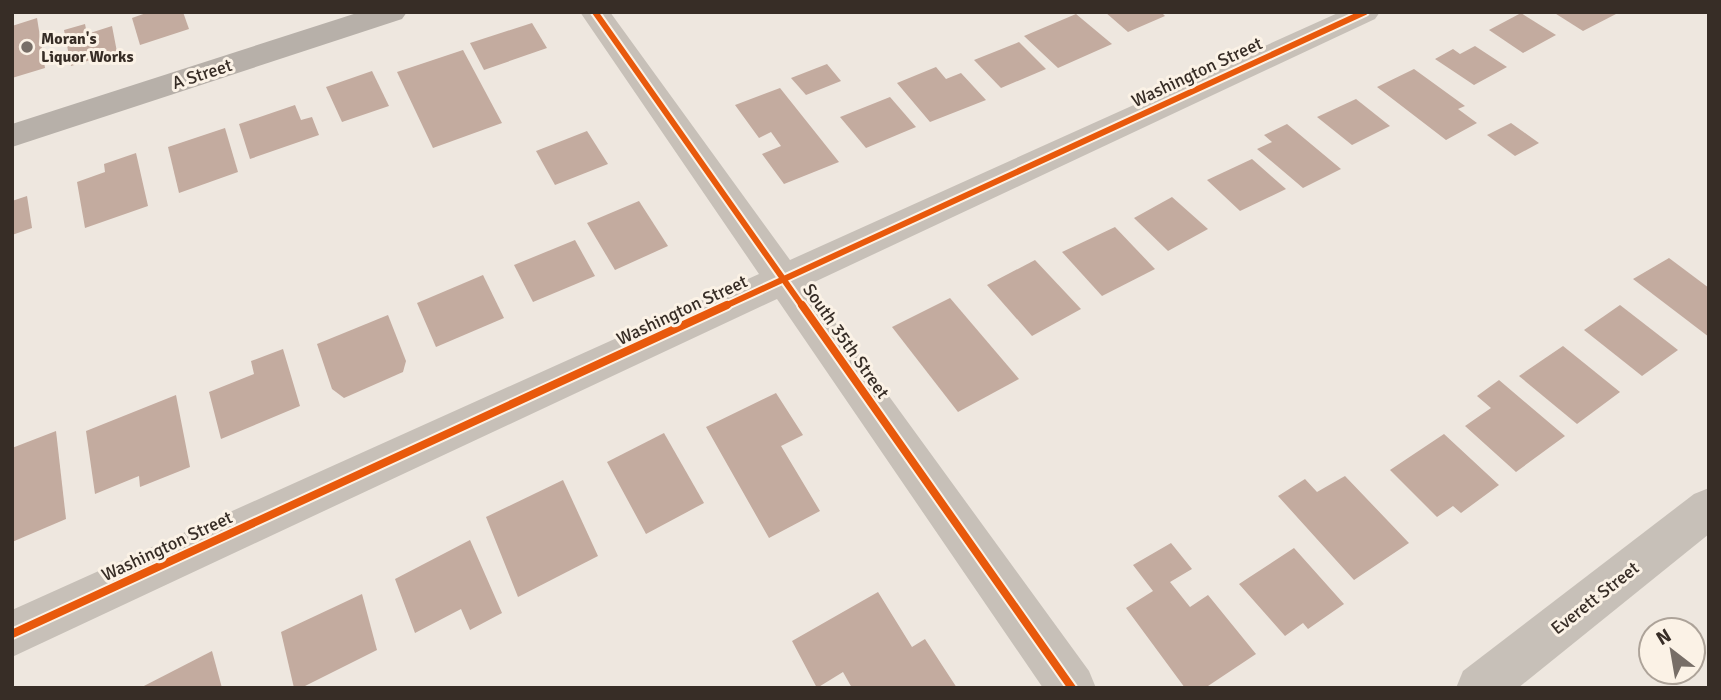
<svg xmlns="http://www.w3.org/2000/svg" width="1721" height="700" font-family="Signika,sans-serif">
	<style>
		.building { fill: #c3ab9f }
		.lines { fill: none; stroke-linecap: round; stroke-linejoin: round }
		.minor { fill: #c7c0b8; fill-rule: evenodd }
		.secondary { fill: #b7b0a9; fill-rule: evenodd }
		.cycleway-far1-casing { stroke: #fbf2e6; stroke-width: 10 }
		.cycleway-casing { stroke: #fbf2e6; stroke-width: 12 }
		.cycleway-far1 { stroke: #e8590c; stroke-width: 6 }
		.cycleway { stroke: #e8590c; stroke-width: 8 }
		.poi-dot { fill: #776e67; stroke: #fbf2e6; stroke-width: 2.5 }
		.labels { text-anchor: middle; stroke-width: 6; stroke-linejoin: round; paint-order: stroke }
		.far-poi-label { font-size: 16px; font-weight: bold; fill: #372d26; stroke: #fbf2e6; text-anchor: start }
		.street-label { font-size: 18px; fill: #372d26; stroke: #fbf2e6 }
	</style>
	<rect width="100%" height="100%" fill="#eee7df"/>
	<g class="building">
		<path d="M 183,12 L 189,29 L 140,45 L 132,18 L 149,12 Z"/>
		<path d="M 1105,12 L 1161,12 L 1165,16 L 1128,32 Z"/>
		<path d="M 1553,12 L 1613,12 L 1616,14 L 1583,31 Z"/>
		<path d="M 1521,13 L 1556,35 L 1523,53 L 1489,30 Z"/>
		<path d="M 1076,14 L 1112,44 L 1058,68 L 1024,36 Z"/>
		<path d="M 37,18 L 45,68 L 12,78 L 12,26 Z"/>
		<path d="M 532,23 L 547,48 L 484,70 L 470,43 Z"/>
		<path d="M 85,24 L 87,34 L 112,26 L 117,52 L 71,66 L 64,30 Z"/>
		<path d="M 1019,42 L 1046,69 L 1001,88 L 974,60 Z"/>
		<path d="M 1475,46 L 1507,67 L 1474,85 L 1435,59 L 1453,49 L 1460,54 Z"/>
		<path d="M 463,50 L 502,123 L 433,148 L 397,72 Z"/>
		<path d="M 827,64 L 841,81 L 806,95 L 791,78 Z"/>
		<path d="M 936,67 L 946,79 L 961,73 L 986,100 L 930,122 L 897,83 Z"/>
		<path d="M 1414,69 L 1465,106 L 1458,109 L 1477,123 L 1446,140 L 1377,87 Z"/>
		<path d="M 372,71 L 389,106 L 342,122 L 326,87 Z"/>
		<path d="M 780,88 L 839,162 L 784,184 L 762,154 L 781,146 L 771,132 L 759,138 L 735,105 Z"/>
		<path d="M 890,97 L 916,127 L 866,148 L 840,117 Z"/>
		<path d="M 1356,99 L 1390,126 L 1352,145 L 1317,117 Z"/>
		<path d="M 295,105 L 301,120 L 312,117 L 319,135 L 250,159 L 239,124 Z"/>
		<path d="M 1511,123 L 1539,143 L 1515,156 L 1487,135 Z"/>
		<path d="M 1287,124 L 1341,169 L 1303,188 L 1257,149 L 1272,142 L 1264,135 Z"/>
		<path d="M 225,128 L 238,172 L 179,193 L 168,147 Z"/>
		<path d="M 587,131 L 608,164 L 555,185 L 536,151 Z"/>
		<path d="M 136,153 L 148,206 L 85,228 L 77,182 L 105,172 L 104,164 Z"/>
		<path d="M 1252,159 L 1286,189 L 1240,211 L 1207,180 Z"/>
		<path d="M 27,196 L 32,228 L 12,235 L 12,201 Z"/>
		<path d="M 1172,197 L 1208,229 L 1168,251 L 1134,218 Z"/>
		<path d="M 639,201 L 668,246 L 615,270 L 587,223 Z"/>
		<path d="M 1115,227 L 1155,269 L 1102,296 L 1062,252 Z"/>
		<path d="M 575,240 L 595,276 L 533,302 L 514,265 Z"/>
		<path d="M 1669,258 L 1709,288 L 1709,337 L 1633,279 Z"/>
		<path d="M 1035,260 L 1081,309 L 1032,336 L 987,285 Z"/>
		<path d="M 483,275 L 504,318 L 436,347 L 417,303 Z"/>
		<path d="M 950,298 L 1019,379 L 958,412 L 892,327 Z"/>
		<path d="M 1620,305 L 1678,350 L 1642,376 L 1584,330 Z"/>
		<path d="M 388,315 L 406,361 L 403,372 L 344,398 L 332,389 L 317,344 Z"/>
		<path d="M 1563,346 L 1620,392 L 1577,424 L 1519,376 Z"/>
		<path d="M 283,349 L 300,406 L 221,439 L 209,392 L 254,374 L 251,361 Z"/>
		<path d="M 1499,380 L 1565,436 L 1516,472 L 1465,426 L 1491,408 L 1477,396 Z"/>
		<path d="M 776,393 L 803,435 L 781,446 L 820,511 L 769,538 L 706,427 Z"/>
		<path d="M 176,395 L 190,467 L 140,487 L 139,476 L 95,494 L 86,431 Z"/>
		<path d="M 56,431 L 66,519 L 12,542 L 12,448 Z"/>
		<path d="M 664,433 L 704,503 L 646,534 L 607,462 Z"/>
		<path d="M 1444,434 L 1499,485 L 1461,513 L 1453,506 L 1437,517 L 1390,470 Z"/>
		<path d="M 1345,476 L 1409,543 L 1354,580 L 1278,496 L 1305,479 L 1317,492 Z"/>
		<path d="M 563,480 L 598,556 L 518,597 L 486,517 Z"/>
		<path d="M 470,540 L 502,613 L 470,630 L 461,609 L 415,633 L 395,579 Z"/>
		<path d="M 1171,543 L 1192,569 L 1170,582 L 1190,607 L 1208,595 L 1256,654 L 1205,688 L 1185,688 L 1126,608 L 1153,591 L 1133,565 Z"/>
		<path d="M 1294,548 L 1344,604 L 1308,629 L 1303,623 L 1285,636 L 1239,584 Z"/>
		<path d="M 878,592 L 912,647 L 925,639 L 957,688 L 852,688 L 843,672 L 817,688 L 792,641 Z"/>
		<path d="M 362,594 L 377,650 L 301,688 L 294,688 L 281,632 Z"/>
		<path d="M 212,651 L 222,688 L 140,688 Z"/>
	</g>
	<g class="lines">
		<g class="minor">
			<path d="M 580,12 L 610,12 L 790,260 L 1340,12 L 1380,12 L 1375,19 L 808,285 L 1089,671 L 1096,688 L 1043,688 L 777,299 L 12,657 L 12,610 L 759,274 Z"/>
			<path d="M 1709,488 L 1709,534 L 1518,688 L 1456,688 L 1463,671 L 1694,494 Z"/>
		</g>
		<path class="secondary" d="M 360,12 L 407,12 L 402,19 L 12,147 L 12,124 Z"/>
		<g class="cycleway-far1-casing">
			<g id="cycleway-far1">
				<path d="M 595,12 L 803,307"/>
				<path d="M 723,307 L 1365,12"/>
			</g>
		</g>
		<g class="cycleway-casing">
			<g id="cycleway">
				<path d="M 802,305 L 1072,688"/>
				<path d="M 12,634 L 727,305"/>
			</g>
		</g>
		<use href="#cycleway-far1" class="cycleway-far1"/>
		<use href="#cycleway" class="cycleway"/>
	</g>
	<circle class="poi-dot" cx="27" cy="47" r="7"/>
	<g class="labels">
		<g class="far-poi-label">
			<text x="41" y="44">Moran's<tspan x="41" dy="18">Liquor Works</tspan></text>
		</g>
		<g class="street-label">
			<text transform="translate(1197 72) rotate(-25)" y="6">Washington Street</text>
			<text transform="translate(202 74) rotate(-18)" y="6">A Street</text>
			<text transform="translate(682 310) rotate(-25)" y="6">Washington Street</text>
			<text transform="translate(846 341) rotate(55)" y="6">South 35th Street</text>
			<text transform="translate(167 546) rotate(-25)" y="6">Washington Street</text>
			<text transform="translate(1595 598) rotate(-38)" y="6">Everett Street</text>
		</g>
	</g>
	<rect width="1721" height="700" fill="none" stroke="#372d26" stroke-width="28"/>
	<g transform="translate(1672 651) rotate(329)"><circle r="33" fill="#fbf2e6" stroke="#ada399" stroke-width="2"/>
	<path d="M0-5L12 26L0 18L-12 26Z" fill="#776e67"/>
	<text y="-10" font-size="19" font-weight="bold" text-anchor="middle" fill="#372d26">N</text>
	</g>
</svg>
